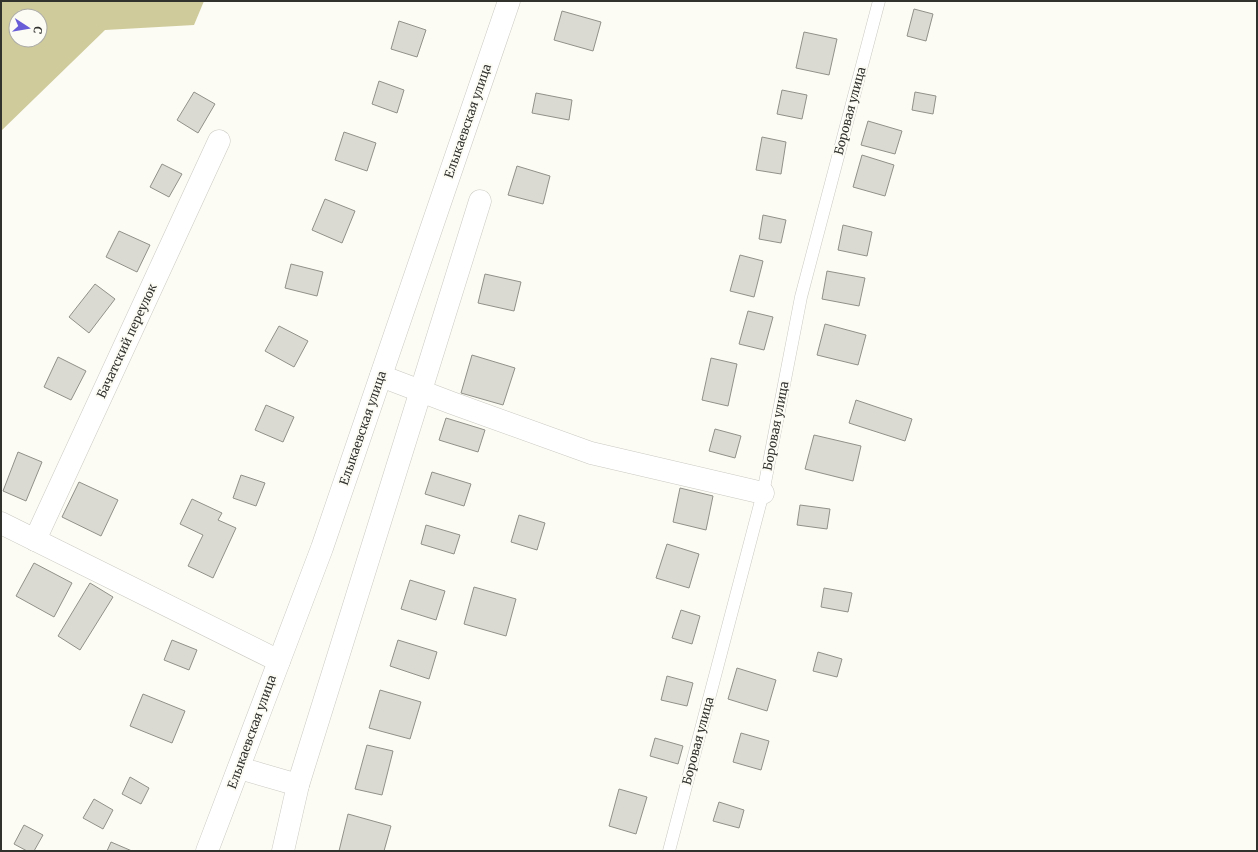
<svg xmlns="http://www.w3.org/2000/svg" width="1258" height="852" font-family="Merriweather,serif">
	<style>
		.forest { fill: #cfcb9a; fill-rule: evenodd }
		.building { fill: #dadad2; stroke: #919089 }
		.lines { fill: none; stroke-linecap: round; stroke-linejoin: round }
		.lane-casing { stroke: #cac9c2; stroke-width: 13 }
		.street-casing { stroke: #cac9c2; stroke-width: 23 }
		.secondary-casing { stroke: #cac9c2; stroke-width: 23 }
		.lane { stroke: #fff; stroke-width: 12 }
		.street { stroke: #fff; stroke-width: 22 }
		.secondary { stroke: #fff; stroke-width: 22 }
		.labels { text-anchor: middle; stroke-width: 4; stroke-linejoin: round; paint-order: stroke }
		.street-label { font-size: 12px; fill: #31312e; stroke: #fcfbf4 }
	</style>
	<rect width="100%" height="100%" fill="#fcfbf4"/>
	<path class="forest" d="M 1,1 L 204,1 L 194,25 L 105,30 L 1,131 ZM 16,16 L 40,16 L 40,40 L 16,40 Z"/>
	<g class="building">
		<path d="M 914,9 L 933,14 L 926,41 L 907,36 Z"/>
		<path d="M 562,11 L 601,22 L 593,51 L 554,40 Z"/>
		<path d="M 399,21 L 426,30 L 417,57 L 391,49 Z"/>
		<path d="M 804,32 L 837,39 L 829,75 L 796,68 Z"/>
		<path d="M 379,81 L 404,90 L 397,113 L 372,104 Z"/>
		<path d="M 782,90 L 807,95 L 802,119 L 777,114 Z"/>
		<path d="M 194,92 L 215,104 L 198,133 L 177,120 Z"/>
		<path d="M 915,92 L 936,96 L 933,114 L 912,110 Z"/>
		<path d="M 536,93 L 572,100 L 569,120 L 532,113 Z"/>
		<path d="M 868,121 L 902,131 L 895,154 L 861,145 Z"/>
		<path d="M 344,132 L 376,143 L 367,171 L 335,160 Z"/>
		<path d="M 762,137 L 786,142 L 781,174 L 756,170 Z"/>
		<path d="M 862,155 L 894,165 L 885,196 L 853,187 Z"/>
		<path d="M 162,164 L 182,174 L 169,197 L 150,187 Z"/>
		<path d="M 517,166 L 550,176 L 543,204 L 508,195 Z"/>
		<path d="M 325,199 L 355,211 L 342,243 L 312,230 Z"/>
		<path d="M 763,215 L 786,220 L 781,243 L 759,239 Z"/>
		<path d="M 843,225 L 872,232 L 867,256 L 838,250 Z"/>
		<path d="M 119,231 L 150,245 L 137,272 L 106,257 Z"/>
		<path d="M 740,255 L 763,261 L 754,297 L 730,291 Z"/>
		<path d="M 291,264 L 323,272 L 317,296 L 285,288 Z"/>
		<path d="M 827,271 L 865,278 L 859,306 L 822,299 Z"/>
		<path d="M 485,274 L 521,282 L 514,311 L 478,303 Z"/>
		<path d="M 95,284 L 115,299 L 89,333 L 69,317 Z"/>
		<path d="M 748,311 L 773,317 L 764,350 L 739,344 Z"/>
		<path d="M 825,324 L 866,335 L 858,365 L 817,355 Z"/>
		<path d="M 279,326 L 308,341 L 294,367 L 265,351 Z"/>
		<path d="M 472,355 L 515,368 L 503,405 L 461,393 Z"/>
		<path d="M 58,357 L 86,371 L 71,400 L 44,387 Z"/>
		<path d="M 711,358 L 737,364 L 728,406 L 702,400 Z"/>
		<path d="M 856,400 L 912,419 L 905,441 L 849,423 Z"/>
		<path d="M 266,405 L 294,417 L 283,442 L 255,430 Z"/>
		<path d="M 446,418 L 485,430 L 478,452 L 439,440 Z"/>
		<path d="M 715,429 L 741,436 L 735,458 L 709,451 Z"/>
		<path d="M 814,435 L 861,446 L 853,481 L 805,469 Z"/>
		<path d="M 18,452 L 42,462 L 26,501 L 3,491 Z"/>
		<path d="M 432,472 L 471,484 L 464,506 L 425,494 Z"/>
		<path d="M 241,475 L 265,483 L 256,506 L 233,498 Z"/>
		<path d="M 79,482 L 118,500 L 101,536 L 62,517 Z"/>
		<path d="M 680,488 L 713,496 L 706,530 L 673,522 Z"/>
		<path d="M 192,499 L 222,513 L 218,520 L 236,528 L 213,578 L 188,566 L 203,535 L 180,524 Z"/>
		<path d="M 800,505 L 830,509 L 827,529 L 797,525 Z"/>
		<path d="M 519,515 L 545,523 L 537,550 L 511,542 Z"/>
		<path d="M 426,525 L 460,535 L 454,554 L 421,544 Z"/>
		<path d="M 667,544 L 699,554 L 689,588 L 656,578 Z"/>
		<path d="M 34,563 L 72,583 L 54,617 L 16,596 Z"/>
		<path d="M 410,580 L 445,591 L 436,620 L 401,609 Z"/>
		<path d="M 90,583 L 113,597 L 80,650 L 58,636 Z"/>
		<path d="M 474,587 L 516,599 L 506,636 L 464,624 Z"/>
		<path d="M 824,588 L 852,593 L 848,612 L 821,607 Z"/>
		<path d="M 681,610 L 700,616 L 692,644 L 672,638 Z"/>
		<path d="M 172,640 L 197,650 L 189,670 L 164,660 Z"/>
		<path d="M 398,640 L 437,652 L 429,679 L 390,666 Z"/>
		<path d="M 818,652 L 842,659 L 837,677 L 813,671 Z"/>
		<path d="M 737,668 L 776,680 L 767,711 L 728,699 Z"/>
		<path d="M 667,676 L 693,683 L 687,706 L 661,700 Z"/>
		<path d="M 380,690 L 421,702 L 410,739 L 369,728 Z"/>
		<path d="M 143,694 L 185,711 L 172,743 L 130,726 Z"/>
		<path d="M 741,733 L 769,741 L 761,770 L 733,762 Z"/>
		<path d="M 655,738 L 683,746 L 678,764 L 650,756 Z"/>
		<path d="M 367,745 L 393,751 L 382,795 L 355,789 Z"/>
		<path d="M 130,777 L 149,788 L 141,804 L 122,794 Z"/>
		<path d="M 619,789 L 647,797 L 636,834 L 609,826 Z"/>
		<path d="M 94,799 L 113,810 L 103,829 L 83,818 Z"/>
		<path d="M 719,802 L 744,810 L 739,828 L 713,821 Z"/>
		<path d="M 348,814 L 391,826 L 384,851 L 339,851 Z"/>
		<path d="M 24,825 L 43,835 L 34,851 L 27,851 L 14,844 Z"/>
		<path d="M 111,842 L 132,851 L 107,851 Z"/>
	</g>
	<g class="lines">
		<g class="lane-casing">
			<path id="lane" d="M 669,851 L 763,493 L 801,297 L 879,1"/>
		</g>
		<g class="street-casing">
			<g id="street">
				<path d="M 381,376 L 452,403 L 591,453 L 763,493"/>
				<path d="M 1,523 L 279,661"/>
				<path d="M 35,540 L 219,141"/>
				<path d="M 239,768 L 298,785"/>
				<path d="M 283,851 L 298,785 L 480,201"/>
			</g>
		</g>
		<g class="secondary-casing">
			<path id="secondary" d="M 207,851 L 322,548 L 509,1"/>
		</g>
		<use href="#lane" class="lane"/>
		<use href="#street" class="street"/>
		<use href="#secondary" class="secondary"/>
	</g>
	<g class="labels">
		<g class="street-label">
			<text transform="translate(850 111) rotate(-75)" y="4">Боровая улица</text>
			<text transform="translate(468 121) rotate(-71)" y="4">Елыкаевская улица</text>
			<text transform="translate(127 341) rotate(-65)" y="4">Бачатский переулок</text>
			<text transform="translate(776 426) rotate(-79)" y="4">Боровая улица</text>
			<text transform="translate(363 428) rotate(-71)" y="4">Елыкаевская улица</text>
			<text transform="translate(252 732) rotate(-70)" y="4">Елыкаевская улица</text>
			<text transform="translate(698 741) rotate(-75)" y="4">Боровая улица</text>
		</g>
	</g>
	<rect width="1258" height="852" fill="none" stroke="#31312e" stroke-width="4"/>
	<g transform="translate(28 28) rotate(102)"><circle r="19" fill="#fcfbf4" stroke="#abaaa5"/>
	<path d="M0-3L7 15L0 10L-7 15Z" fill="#695dd7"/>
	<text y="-6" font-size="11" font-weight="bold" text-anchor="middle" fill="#31312e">С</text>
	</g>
</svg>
